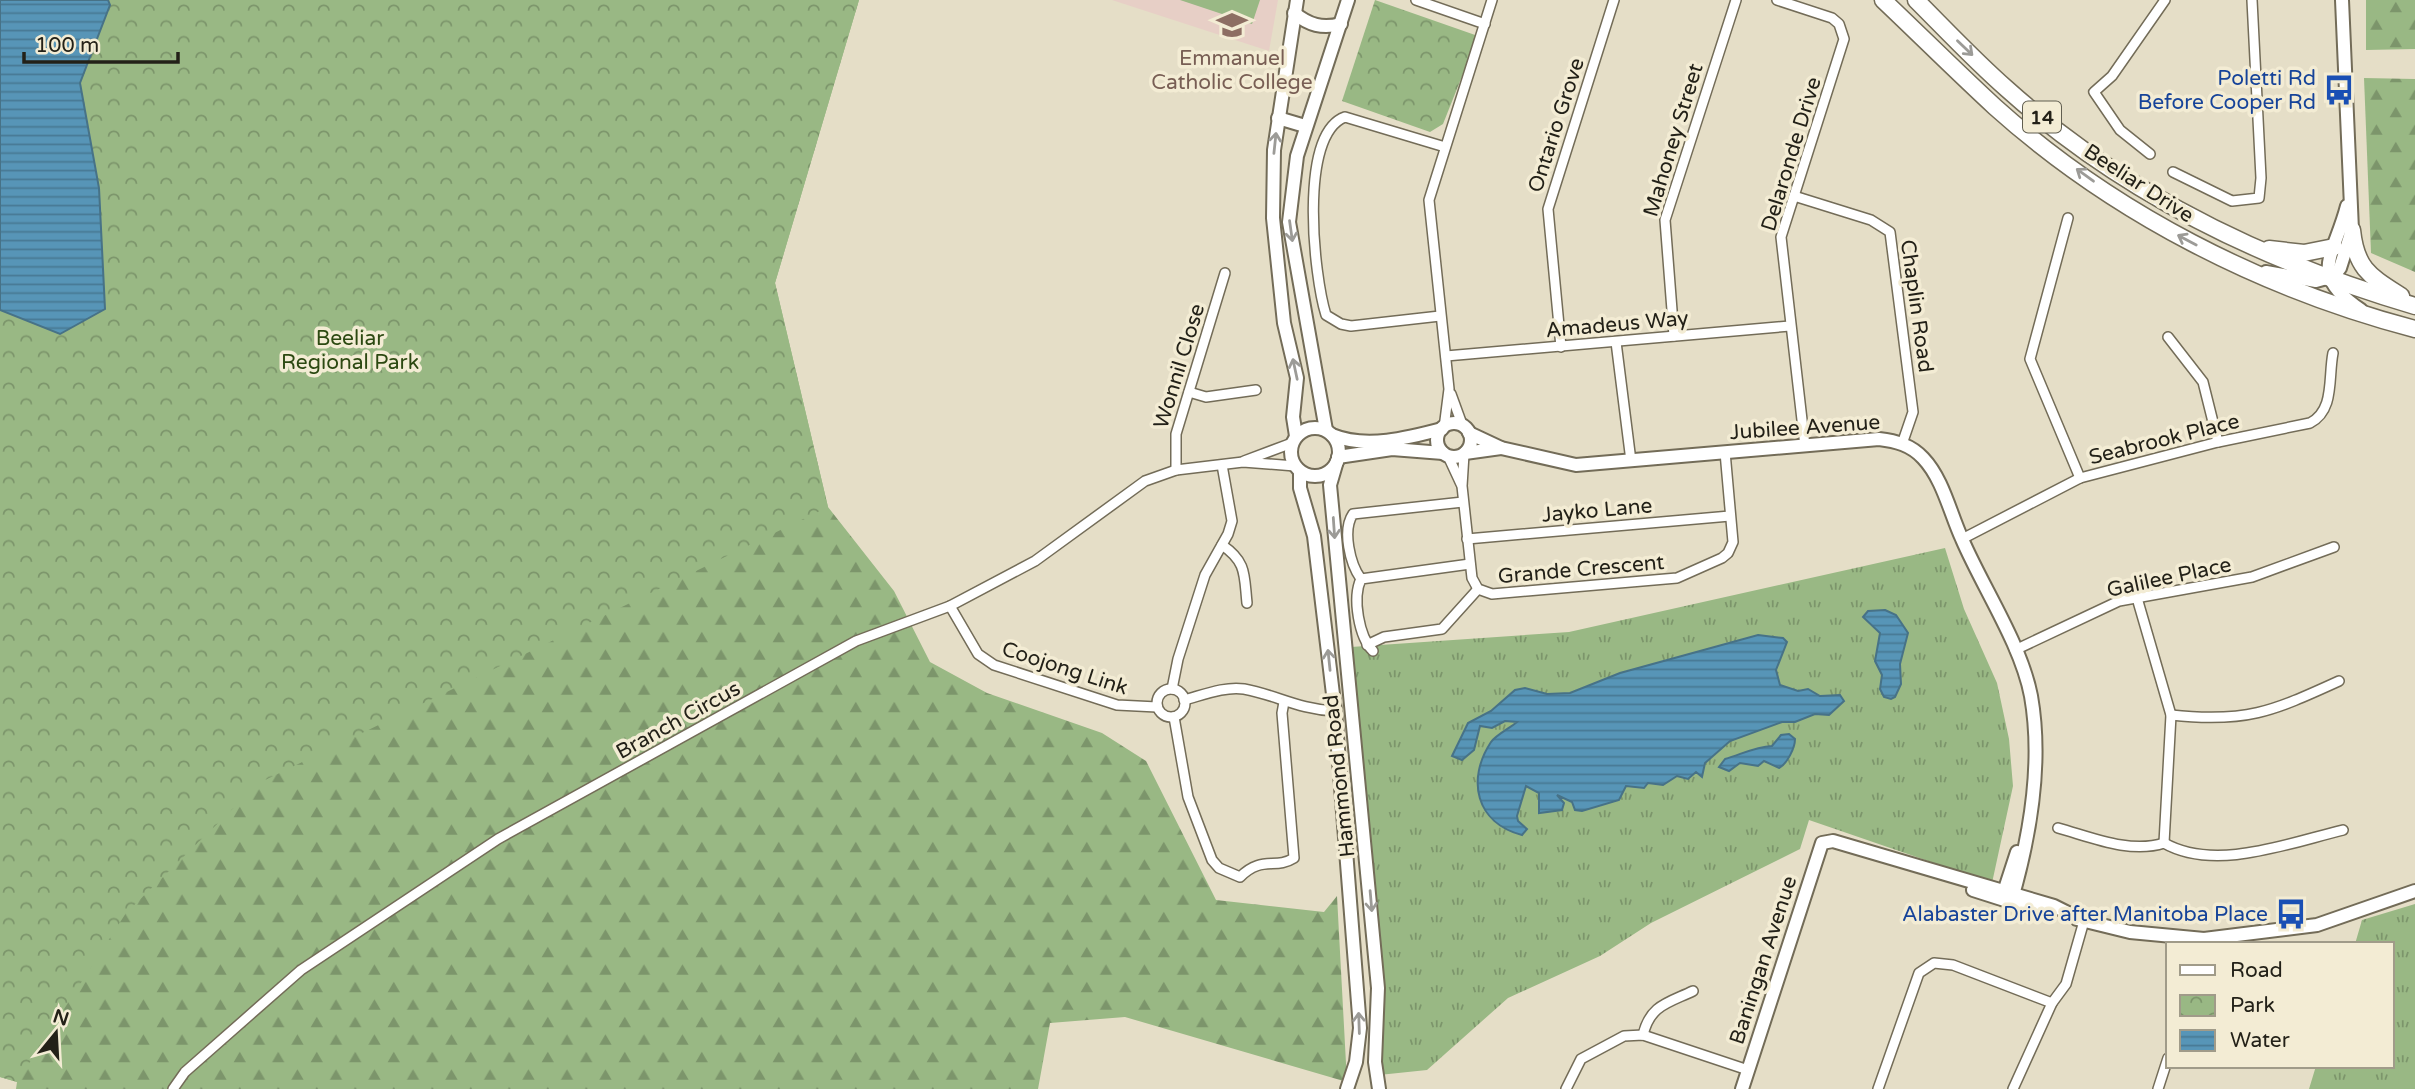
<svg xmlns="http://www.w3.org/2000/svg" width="2415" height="1089" font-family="'Varela Round',sans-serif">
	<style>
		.education { fill: #e7cfc6 }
		.grass { fill: url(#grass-tufts) }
		.forest { fill: url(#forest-firs) }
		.park { fill: url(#park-crowns) }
		.garden { fill: #99b884 }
		.water { fill: url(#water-rules); stroke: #477287; stroke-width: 2 }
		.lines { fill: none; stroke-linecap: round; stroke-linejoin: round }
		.street-casing { stroke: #736c58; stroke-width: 12 }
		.secondary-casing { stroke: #736c58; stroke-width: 16 }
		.highway-casing { stroke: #736c58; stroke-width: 19 }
		.street { stroke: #fff; stroke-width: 9 }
		.secondary { stroke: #fff; stroke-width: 12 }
		.highway { stroke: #fff; stroke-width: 16 }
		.oneway { stroke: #9c9b97 }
		.labels { text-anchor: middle; stroke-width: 7; stroke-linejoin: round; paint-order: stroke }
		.shield { fill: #f3ecd4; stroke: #615e50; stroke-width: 2 }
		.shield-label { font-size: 19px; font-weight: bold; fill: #232118 }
		.education-label { font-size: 21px; fill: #785e54; stroke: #f3ecd4 }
		.transit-label { font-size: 21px; fill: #164399; stroke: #f3ecd4; text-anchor: end }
		.street-label { font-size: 21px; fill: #232118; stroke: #f3ecd4 }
		.park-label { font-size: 21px; fill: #2c4911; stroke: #f3ecd4 }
	</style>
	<defs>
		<pattern id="grass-tufts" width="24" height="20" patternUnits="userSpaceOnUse" patternTransform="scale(1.75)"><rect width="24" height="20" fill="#99b884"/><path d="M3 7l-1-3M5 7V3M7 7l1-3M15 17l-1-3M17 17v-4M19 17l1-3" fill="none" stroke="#7c956b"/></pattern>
		<pattern id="forest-firs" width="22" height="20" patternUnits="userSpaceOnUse" patternTransform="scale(1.75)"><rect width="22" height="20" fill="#99b884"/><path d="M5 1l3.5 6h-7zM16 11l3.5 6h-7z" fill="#7c956b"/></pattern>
		<pattern id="park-crowns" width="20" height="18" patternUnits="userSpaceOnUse" patternTransform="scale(1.75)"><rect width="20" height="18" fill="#99b884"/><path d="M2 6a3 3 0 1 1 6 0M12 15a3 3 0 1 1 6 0" fill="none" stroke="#7c956b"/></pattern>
		<pattern id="water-rules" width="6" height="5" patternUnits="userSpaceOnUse" patternTransform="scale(1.75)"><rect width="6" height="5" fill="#5795b7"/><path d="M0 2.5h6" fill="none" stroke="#487994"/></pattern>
	</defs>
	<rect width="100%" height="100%" fill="#e5dec7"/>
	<path class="education" d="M 1112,0 L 1278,0 L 1269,51 Z"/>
	<g class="grass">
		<path d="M 1945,548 L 1964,609 L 1997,683 L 2009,739 L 2013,786 L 1992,883 L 1809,820 L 1800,849 L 1651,923 L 1600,956 L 1508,998 L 1427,1070 L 1379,1075 L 1351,647 L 1569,632 Z"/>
		<path d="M 2415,904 L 2415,1089 L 2309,1089 L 2316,1066 L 2392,1066 L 2392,944 L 2355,944 L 2362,920 Z"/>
	</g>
	<g class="forest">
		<path d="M 108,0 L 859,0 L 775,283 L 828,507 L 894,591 L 930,662 L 987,693 L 1102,733 L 1146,761 L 1216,900 L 1324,912 L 1337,896 L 1347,1082 L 1125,1017 L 1050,1023 L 1038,1089 L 16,1089 L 17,1082 L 0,1077 L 0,310 Z"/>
		<path d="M 2366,0 L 2415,0 L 2415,49 L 2366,50 Z"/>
		<path d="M 2364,78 L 2415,79 L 2415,272 L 2371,253 Z"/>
	</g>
	<g class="park">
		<path d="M 0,0 L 859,0 L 775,283 L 828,507 L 259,783 L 126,913 L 17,1082 L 0,1077 Z"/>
		<path d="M 1375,0 L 1478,36 L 1443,124 L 1430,132 L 1342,101 Z"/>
	</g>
	<path class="garden" d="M 1180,0 L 1260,0 L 1252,24 Z"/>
	<g class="water">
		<path d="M 0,0 L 108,0 L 110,5 L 80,83 L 99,188 L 105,309 L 60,334 L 0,310 Z"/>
		<path d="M 1885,610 L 1896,615 L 1908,633 L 1900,664 L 1901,684 L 1895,697 L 1891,699 L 1884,697 L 1880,689 L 1882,675 L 1875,661 L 1880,633 L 1863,617 L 1868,611 Z"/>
		<path d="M 1758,635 L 1783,638 L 1787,642 L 1776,670 L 1780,685 L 1798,691 L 1808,689 L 1820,696 L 1840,695 L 1844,701 L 1829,715 L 1815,714 L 1795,722 L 1782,722 L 1730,741 L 1705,763 L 1702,777 L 1696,772 L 1688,779 L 1677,776 L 1663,785 L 1648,783 L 1644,788 L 1626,786 L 1619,800 L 1582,811 L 1575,810 L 1572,802 L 1557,795 L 1564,803 L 1562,810 L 1539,813 L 1539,793 L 1526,786 L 1517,816 L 1518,821 L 1527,829 L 1522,835 C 1476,823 1466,780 1491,742 C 1496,735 1510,728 1517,722 L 1505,721 L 1492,728 L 1480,726 L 1474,750 L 1462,760 L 1452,756 L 1468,723 L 1491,711 L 1515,690 L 1525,688 L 1547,694 L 1570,693 L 1620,673 Z"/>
		<path d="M 1789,734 L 1795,739 C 1795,748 1787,764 1779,768 L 1764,761 L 1758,766 L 1740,763 L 1729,771 L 1719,767 L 1725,759 C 1742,754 1755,747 1772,746 L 1781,735 Z"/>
	</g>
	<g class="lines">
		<g class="street-casing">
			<g id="street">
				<path d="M 1416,0 L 1485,24"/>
				<path d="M 1777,0 L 1832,18 L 1839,24 L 1844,39 L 1781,237 L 1805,446"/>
				<path d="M 2150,154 L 2120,130 L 2094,92 L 2112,76 L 2165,0"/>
				<path d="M 2173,172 L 2232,201 L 2259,198 L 2261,178 L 2252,0"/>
				<path d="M 1794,196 L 1871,220 L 1890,232 L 1913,412 L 1902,444"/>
				<path d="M 2068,218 L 2030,359 L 2080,478"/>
				<path d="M 1440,316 L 1351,326 L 1341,324 L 1326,315 C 1314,277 1298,134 1345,117 L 1445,147"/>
				<path d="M 1674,336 L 1665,220 L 1736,0"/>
				<path d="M 2168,337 L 2203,382 L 2218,442"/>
				<path d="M 1616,342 L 1631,461"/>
				<path d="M 1561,347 L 1548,209 L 1614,0"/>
				<path d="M 1446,356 L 1790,326"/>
				<path d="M 1189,392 L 1206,397 L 1256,390"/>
				<path d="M 1451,394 L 1463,427"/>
				<path d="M 1444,428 L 1449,389 L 1429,200 L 1492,0"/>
				<path d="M 1464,454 L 1462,486 L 1472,578 L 1478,589 L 1492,594 L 1677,578 L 1722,558 L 1728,553 L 1733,542 L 1725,452"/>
				<path d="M 1448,456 L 1461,484"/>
				<path d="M 1244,461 L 1292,443"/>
				<path d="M 1176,470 L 1176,434 L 1225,273"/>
				<path d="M 1467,539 L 1730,516"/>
				<path d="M 1962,539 L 2080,478 L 2218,442 L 2310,423 C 2335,410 2328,378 2333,353"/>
				<path d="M 1222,545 C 1247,562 1244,575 1247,603"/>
				<path d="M 1361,579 C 1350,564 1342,530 1353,514 L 1463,502"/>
				<path d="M 2137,598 L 2171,715 L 2164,843"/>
				<path d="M 950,606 L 978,654 L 994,665 L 1117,705 L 1157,707"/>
				<path d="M 1367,645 L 1384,637 L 1442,629 L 1478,589"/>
				<path d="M 2015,650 L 2119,601 L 2252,577 L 2334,547"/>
				<path d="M 1373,651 C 1359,637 1352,598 1361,579 L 1470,564"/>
				<circle cx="1171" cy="703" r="14"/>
				<path d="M 1172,689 L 1178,659 L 1205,575 L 1228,534 L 1232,521 L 1222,465"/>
				<path d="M 1184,700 C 1203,695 1225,686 1244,689 C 1277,695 1297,709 1335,711"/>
				<path d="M 2171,715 C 2246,723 2271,712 2339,681"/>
				<path d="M 1174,717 L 1188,797 L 1212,860 L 1219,868 L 1240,877 C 1262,855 1275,870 1294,858 L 1282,713 L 1284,702"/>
				<path d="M 2058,828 C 2091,837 2130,854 2164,843 C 2215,872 2289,843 2343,830"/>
				<path d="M 1643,1035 C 1650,1005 1668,1003 1693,991"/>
				<path d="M 173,1089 L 185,1072 L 301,970 L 498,839 L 856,641 L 950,606 L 1035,561 L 1145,481 L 1176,470 L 1243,462 L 1295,466"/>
				<path d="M 1566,1089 L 1581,1059 L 1624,1036 L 1643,1035 L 1748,1070"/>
				<path d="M 1878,1089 L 1919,973 L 1934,963 L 1953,965 L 2052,1003"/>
				<path d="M 2013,1089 L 2052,1003 L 2066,984 L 2084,921"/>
				<path d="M 2158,1089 L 2168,1058"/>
			</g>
		</g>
		<g class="secondary-casing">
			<g id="secondary">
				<path d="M 1294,13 C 1309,25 1322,29 1341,24"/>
				<path d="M 1278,118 L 1305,126"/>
				<path d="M 2347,206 C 2334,257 2307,274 2361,310"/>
				<path d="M 2266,272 L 2316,281 L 2334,276 L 2340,268 L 2352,230 L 2342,0"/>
				<circle cx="1454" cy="440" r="17"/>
				<circle cx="1315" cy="452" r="24"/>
				<path d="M 1326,430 L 1289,222 L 1297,156 L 1348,0"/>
				<path d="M 1469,433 L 1501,448 L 1576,465 L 1879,439 C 1896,441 1911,445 1923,458 C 1943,479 1950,513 1962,539 C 1983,588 2021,644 2031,696 C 2043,764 2030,837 2011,902"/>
				<path d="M 1332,435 C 1366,449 1408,438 1442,429"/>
				<path d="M 1296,436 L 1293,417 L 1297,378 L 1284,323 L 1273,218 L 1274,150 L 1297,0"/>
				<path d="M 1465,453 L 1501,448"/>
				<path d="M 1338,457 L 1392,449 L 1443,453"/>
				<path d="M 1337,461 L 1330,485 L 1378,988 L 1375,1062 L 1379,1089"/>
				<path d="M 1300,472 L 1300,488 L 1314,536 L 1335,711 L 1360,1028 L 1356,1062 L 1347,1089"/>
				<path d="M 1973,890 L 2039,911"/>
				<path d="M 2002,898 L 2017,852"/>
				<path d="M 2077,919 L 2130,932 L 2204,939 L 2317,925 L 2415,891"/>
				<path d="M 1742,1089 L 1822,843 L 1833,841 L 2054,906 L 2084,921"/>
			</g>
		</g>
		<g class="highway-casing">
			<g id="highway">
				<path d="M 1883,0 C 1921,36 1957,72 1995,107 C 2113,213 2262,289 2415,329"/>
				<path d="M 1916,0 C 1946,30 1975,61 2007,89 C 2124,194 2265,262 2415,306"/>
				<path d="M 2352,230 C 2356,269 2370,276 2401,296"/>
				<path d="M 2269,249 L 2304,253 L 2334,247"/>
			</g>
		</g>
		<use href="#street" class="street"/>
		<use href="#secondary" class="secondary"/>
		<use href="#highway" class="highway"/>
	</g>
	<defs><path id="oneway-shaft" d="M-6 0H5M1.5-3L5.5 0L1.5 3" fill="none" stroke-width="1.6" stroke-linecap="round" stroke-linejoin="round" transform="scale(1.75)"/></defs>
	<g class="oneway">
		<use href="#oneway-shaft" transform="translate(1965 48) rotate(44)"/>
		<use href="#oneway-shaft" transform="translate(1275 143) rotate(-84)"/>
		<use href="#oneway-shaft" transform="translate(2085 175) rotate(-144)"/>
		<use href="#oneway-shaft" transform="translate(1291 231) rotate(82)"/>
		<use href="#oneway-shaft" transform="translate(2187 240) rotate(-152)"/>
		<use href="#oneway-shaft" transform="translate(1295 369) rotate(-102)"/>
		<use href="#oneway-shaft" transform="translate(1334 528) rotate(86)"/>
		<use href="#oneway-shaft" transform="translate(1329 660) rotate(-96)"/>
		<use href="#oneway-shaft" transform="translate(1371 901) rotate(85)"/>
		<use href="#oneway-shaft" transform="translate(1359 1023) rotate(-92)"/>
	</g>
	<defs>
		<g id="school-bare" transform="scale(2.415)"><path d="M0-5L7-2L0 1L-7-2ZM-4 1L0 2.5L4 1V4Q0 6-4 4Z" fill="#8d6e63" stroke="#f3ecd4" stroke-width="2.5" paint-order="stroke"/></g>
		<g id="bus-bare" transform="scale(2.415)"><path d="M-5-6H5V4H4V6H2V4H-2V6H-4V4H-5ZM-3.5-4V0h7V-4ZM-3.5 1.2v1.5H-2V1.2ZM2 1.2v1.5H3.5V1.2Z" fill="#1a4fb4" stroke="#f3ecd4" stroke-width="2.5" paint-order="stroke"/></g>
	</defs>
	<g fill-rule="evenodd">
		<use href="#school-bare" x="1232" y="25"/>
		<use href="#bus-bare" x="2339" y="90"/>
		<use href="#bus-bare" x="2291" y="914"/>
	</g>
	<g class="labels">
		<rect class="shield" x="2023" y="101.5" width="38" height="31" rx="5"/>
		<g class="shield-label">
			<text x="2042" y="124">14</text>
		</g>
		<g class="education-label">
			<text x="1232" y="65">Emmanuel<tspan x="1232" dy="24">Catholic College</tspan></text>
		</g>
		<g class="transit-label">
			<text x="2316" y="85">Poletti Rd<tspan x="2316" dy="24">Before Cooper Rd</tspan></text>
			<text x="2268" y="921">Alabaster Drive after Manitoba Place</text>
		</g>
		<g class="street-label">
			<text transform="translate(1556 125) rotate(-72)" y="7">Ontario Grove</text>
			<text transform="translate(1673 140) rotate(-73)" y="7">Mahoney Street</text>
			<text transform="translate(1791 154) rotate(-73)" y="7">Delaronde Drive</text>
			<text transform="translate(2139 183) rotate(33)" y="7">Beeliar Drive</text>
			<text transform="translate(1917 306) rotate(82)" y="7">Chaplin Road</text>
			<text transform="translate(1617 324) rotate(-5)" y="7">Amadeus Way</text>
			<text transform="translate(1179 366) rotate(-73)" y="7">Wonnil Close</text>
			<text transform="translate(1805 427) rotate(-4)" y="7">Jubilee Avenue</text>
			<text transform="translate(2164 439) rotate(-14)" y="7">Seabrook Place</text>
			<text transform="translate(1597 510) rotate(-5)" y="7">Jayko Lane</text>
			<text transform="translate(1581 569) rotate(-5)" y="7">Grande Crescent</text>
			<text transform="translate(2169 577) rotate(-12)" y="7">Galilee Place</text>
			<text transform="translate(1065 668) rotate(18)" y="7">Coojong Link</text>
			<text transform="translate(678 720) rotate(-29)" y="7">Branch Circus</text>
			<text transform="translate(1339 776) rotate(-96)" y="7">Hammond Road</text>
			<text transform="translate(1763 960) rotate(-72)" y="7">Baningan Avenue</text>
		</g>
		<g class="park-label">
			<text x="350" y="345">Beeliar<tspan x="350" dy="24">Regional Park</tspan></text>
		</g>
	</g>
	<rect x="2166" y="942" width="228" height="126" fill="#f3ecd4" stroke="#a09b89" stroke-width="2"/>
	<rect x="2180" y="965" width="35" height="10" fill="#ffffff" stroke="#a09b89" stroke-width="2"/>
	<text x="2230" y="977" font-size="21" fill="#232118">Road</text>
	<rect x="2180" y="995" width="35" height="21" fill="url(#park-crowns)" stroke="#a09b89" stroke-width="2"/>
	<text x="2230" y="1012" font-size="21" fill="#232118">Park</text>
	<rect x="2180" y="1030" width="35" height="21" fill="url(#water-rules)" stroke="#a09b89" stroke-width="2"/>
	<text x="2230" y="1047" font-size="21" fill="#232118">Water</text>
	<g transform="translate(56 1033) rotate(18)" stroke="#f3ecd4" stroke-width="5" paint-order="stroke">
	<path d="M0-5L12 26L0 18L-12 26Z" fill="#232118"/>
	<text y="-10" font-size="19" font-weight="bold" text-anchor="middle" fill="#232118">N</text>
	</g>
	<path d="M24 52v10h154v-10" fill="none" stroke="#232118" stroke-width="3.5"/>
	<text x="35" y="52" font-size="21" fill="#232118" stroke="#f3ecd4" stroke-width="5" paint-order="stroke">100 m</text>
</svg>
